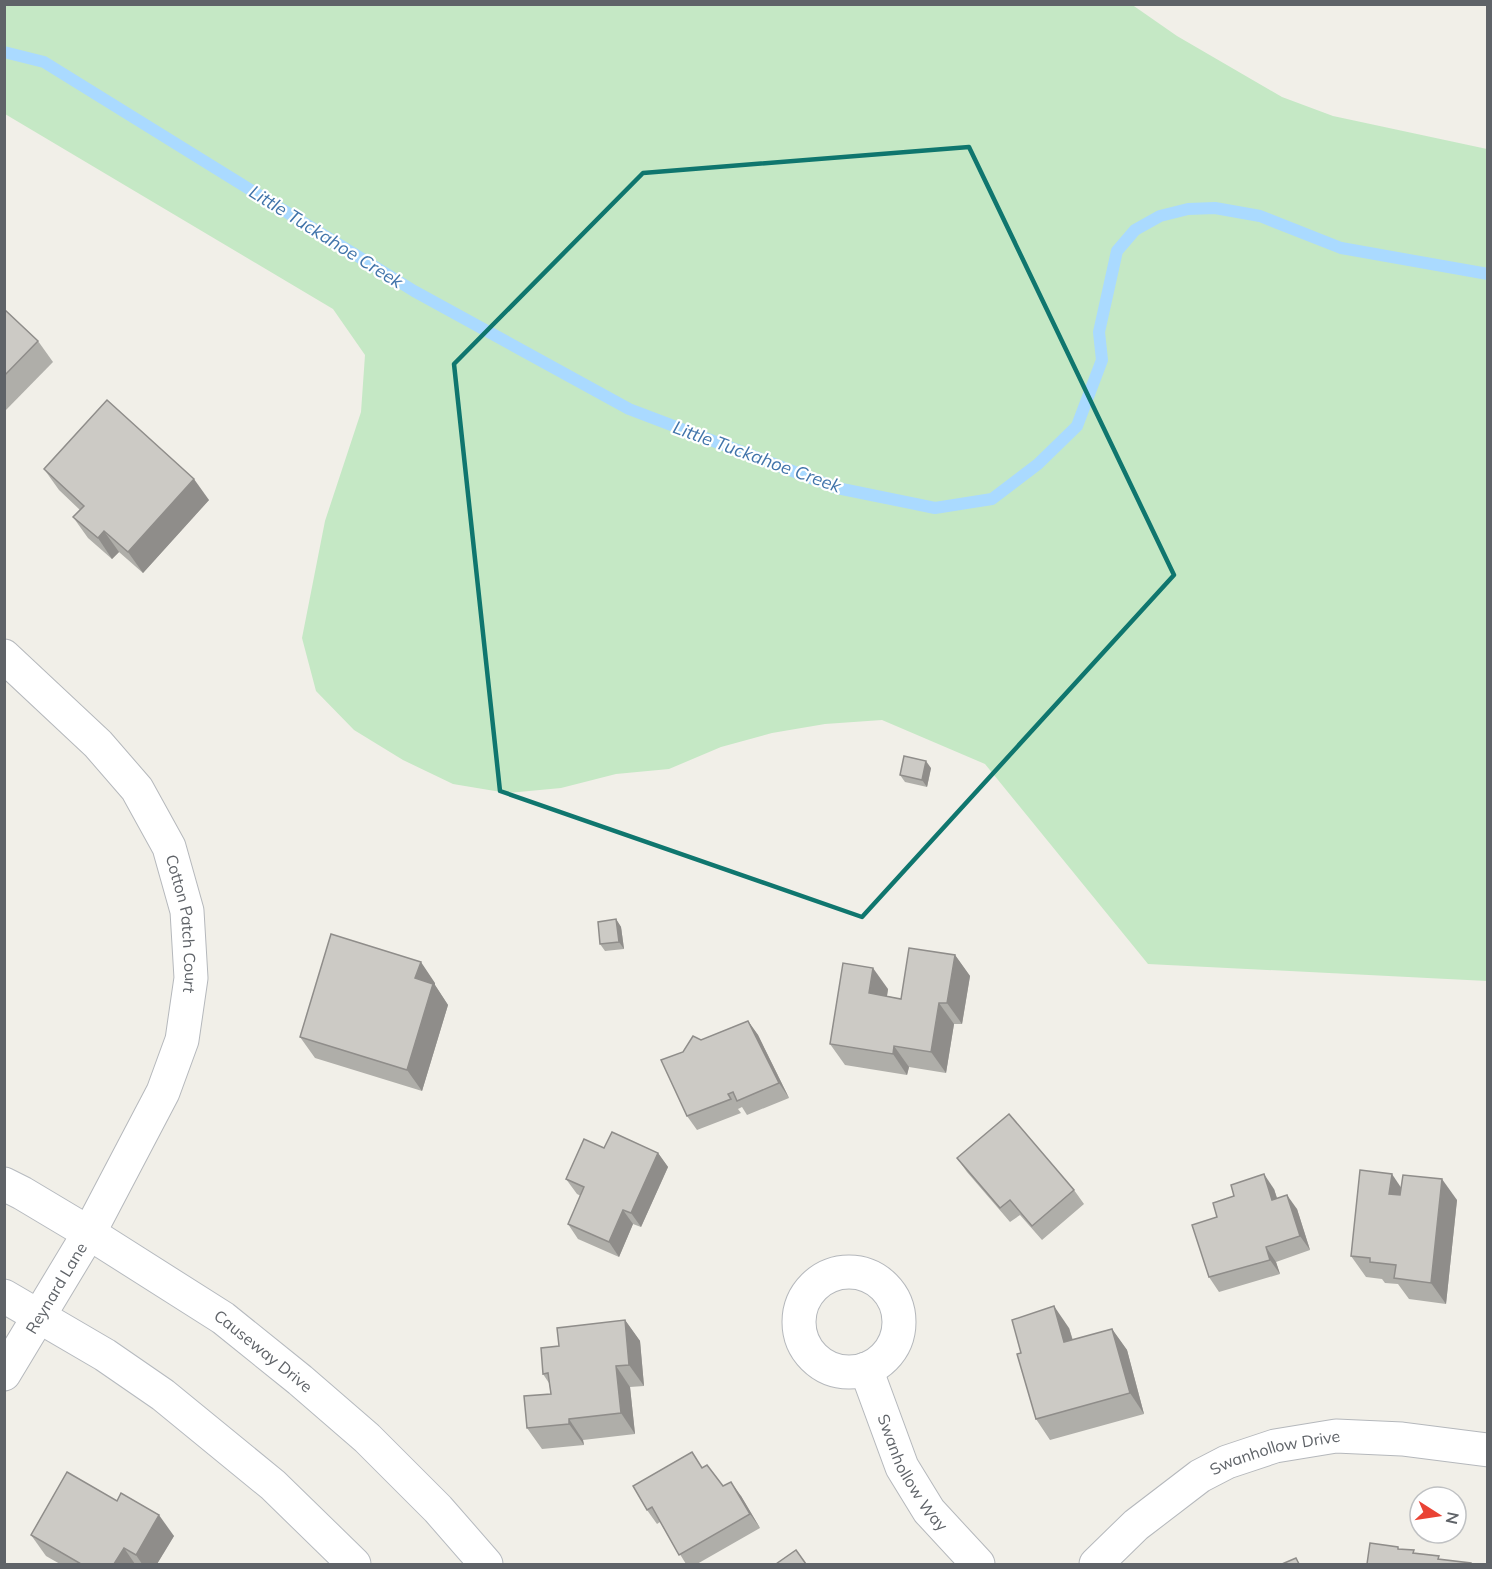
<svg xmlns="http://www.w3.org/2000/svg" width="1492" height="1569" font-family="Mulish,sans-serif">
	<style>
		.green { fill: #c5e8c5 }
		.lines { fill: none; stroke-linecap: round; stroke-linejoin: round }
		.stream { stroke: #aadaff; stroke-width: 12 }
		.street-casing { stroke: #b5b8bc; stroke-width: 35 }
		.secondary-casing { stroke: #b6babf; stroke-width: 35 }
		.street { stroke: #fff; stroke-width: 33 }
		.secondary { stroke: #fff; stroke-width: 33 }
		.wall { fill: #afaea9 }
		.shaded-wall { fill: #8f8d8a }
		.building { fill: #cccac5; stroke: #8f8d8a; stroke-width: 1.5 }
		.marked { fill: none; stroke: #0f766e; stroke-width: 4.5; stroke-linejoin: round }
		.labels { text-anchor: middle; stroke-width: 4.5; stroke-linejoin: round; paint-order: stroke }
		.street-label { font-size: 16px; fill: #5f6368; stroke: #fff }
		.water-label { font-size: 18px; font-style: italic; fill: #4174aa; stroke: #fff }
	</style>
	<rect width="100%" height="100%" fill="#f1efe8"/>
	<path class="green" d="M 1131,4 L 1177,36 L 1282,97 L 1333,116 L 1487,149 L 1487,981 L 1148,964 L 985,764 L 882,720 L 825,724 L 772,733 L 721,747 L 669,769 L 616,774 L 561,788 L 507,793 L 453,784 L 403,760 L 354,730 L 316,691 L 302,638 L 325,521 L 361,412 L 365,355 L 333,309 L 5,114 L 5,5 Z"/>
	<g class="lines">
		<path class="stream" d="M 4,52 L 44,62 L 414,291 L 629,409 L 837,488 L 935,508 L 992,499 L 1038,464 L 1077,426 L 1102,360 L 1099,332 L 1117,251 L 1135,230 L 1160,216 L 1188,209 L 1215,208 L 1260,216 L 1341,248 L 1488,274"/>
		<g class="street-casing">
			<g id="street">
				<path id="s1" d="M 4,656 L 98,744 L 137,789 L 169,847 L 187,911 L 191,978 L 182,1040 L 163,1092 L 89,1233 L 4,1374"/>
				<circle cx="849" cy="1322" r="50"/>
				<path id="s2" d="M 866,1369 L 902,1467 L 929,1511 L 978,1564"/>
				<path id="s3" d="M 1096,1564 L 1136,1525 L 1200,1476 L 1227,1462 L 1275,1446 L 1336,1436 L 1402,1439 L 1488,1450"/>
			</g>
		</g>
		<g class="secondary-casing">
			<g id="secondary">
				<path id="s4" d="M 4,1184 L 22,1193 L 89,1233 L 223,1318 L 300,1380 L 367,1438 L 438,1509 L 486,1564"/>
				<path d="M 4,1296 L 105,1355 L 163,1395 L 273,1485 L 354,1564"/>
			</g>
		</g>
		<use href="#street" class="street"/>
		<use href="#secondary" class="secondary"/>
	</g>
	<g class="wall">
		<path d="M 4,309 L 38,341 L 53,362 L 4,412 Z"/>
		<path d="M 44,469 L 209,500 L 143,573 L 119,552 L 112,559 L 88,538 L 73,517 L 80,510 L 59,490 Z"/>
		<path d="M 931,768 L 927,787 L 905,782 L 900,775 Z"/>
		<path d="M 616,919 L 621,927 L 624,949 L 605,951 L 600,944 Z"/>
		<path d="M 955,955 L 970,976 L 962,1024 L 954,1024 L 946,1073 L 909,1067 L 907,1075 L 845,1065 L 830,1044 L 888,989 L 887,996 L 901,999 Z"/>
		<path d="M 435,983 L 435,985 L 448,1005 L 422,1091 L 315,1058 L 300,1037 Z"/>
		<path d="M 748,1021 L 758,1035 L 789,1098 L 747,1115 L 742,1107 L 738,1109 L 741,1113 L 697,1130 L 687,1116 L 683,1052 L 701,1040 Z"/>
		<path d="M 604,1148 L 658,1153 L 668,1167 L 641,1227 L 633,1224 L 619,1257 L 578,1239 L 568,1224 L 581,1196 L 577,1194 L 566,1179 Z"/>
		<path d="M 957,1158 L 1074,1190 L 1084,1204 L 1042,1240 L 1020,1215 L 1010,1222 L 967,1172 Z"/>
		<path d="M 1401,1187 L 1457,1200 L 1446,1304 L 1409,1299 L 1398,1284 L 1385,1283 L 1382,1279 L 1366,1277 L 1351,1256 Z"/>
		<path d="M 1274,1189 L 1277,1198 L 1297,1209 L 1310,1250 L 1276,1262 L 1280,1274 L 1219,1292 L 1209,1277 L 1217,1217 Z"/>
		<path d="M 625,1320 L 640,1341 L 644,1386 L 630,1387 L 635,1434 L 583,1440 L 584,1445 L 542,1449 L 527,1428 L 551,1394 L 549,1383 L 543,1374 L 559,1346 Z"/>
		<path d="M 1069,1328 L 1073,1340 L 1112,1329 L 1127,1350 L 1144,1414 L 1050,1440 L 1036,1419 L 1021,1353 Z"/>
		<path d="M 703,1468 L 723,1486 L 741,1496 L 760,1528 L 697,1564 L 686,1564 L 660,1522 L 657,1524 L 647,1510 Z"/>
		<path d="M 117,1501 L 174,1536 L 157,1564 L 60,1564 L 46,1556 L 31,1535 Z"/>
	</g>
	<g class="shaded-wall">
		<path d="M 194,479 L 209,500 L 143,573 L 128,552 Z"/>
		<path d="M 104,531 L 119,552 L 112,559 L 98,538 Z"/>
		<path d="M 926,761 L 931,768 L 927,787 L 922,780 Z"/>
		<path d="M 616,919 L 621,927 L 624,949 L 619,942 Z"/>
		<path d="M 955,955 L 970,976 L 962,1024 L 947,1003 Z"/>
		<path d="M 421,962 L 435,983 L 435,985 L 448,1005 L 422,1091 L 407,1070 L 415,978 Z"/>
		<path d="M 873,968 L 888,989 L 884,1015 L 869,993 Z"/>
		<path d="M 939,1003 L 954,1024 L 946,1073 L 931,1052 Z"/>
		<path d="M 748,1021 L 758,1035 L 789,1098 L 779,1083 Z"/>
		<path d="M 894,1046 L 909,1067 L 907,1075 L 893,1054 Z"/>
		<path d="M 658,1153 L 668,1167 L 641,1227 L 631,1213 Z"/>
		<path d="M 1264,1174 L 1274,1189 L 1282,1214 L 1272,1200 Z"/>
		<path d="M 1392,1174 L 1406,1195 L 1389,1194 Z"/>
		<path d="M 1442,1179 L 1457,1200 L 1446,1304 L 1431,1283 Z"/>
		<path d="M 1287,1195 L 1297,1209 L 1310,1250 L 1300,1236 Z"/>
		<path d="M 623,1210 L 633,1224 L 619,1257 L 609,1242 Z"/>
		<path d="M 1266,1247 L 1276,1262 L 1280,1274 L 1270,1260 Z"/>
		<path d="M 1054,1306 L 1069,1328 L 1079,1363 L 1064,1342 Z"/>
		<path d="M 625,1320 L 640,1341 L 644,1386 L 629,1365 Z"/>
		<path d="M 1112,1329 L 1127,1350 L 1144,1414 L 1130,1393 Z"/>
		<path d="M 616,1366 L 630,1387 L 635,1434 L 621,1413 Z"/>
		<path d="M 569,1419 L 583,1440 L 584,1445 L 569,1424 Z"/>
		<path d="M 731,1482 L 741,1496 L 760,1528 L 750,1514 Z"/>
		<path d="M 159,1515 L 174,1536 L 157,1564 L 142,1564 L 136,1555 Z"/>
		<path d="M 124,1548 L 135,1564 L 114,1564 Z"/>
	</g>
	<g class="building">
		<path d="M 4,309 L 38,341 L 4,376 Z"/>
		<path d="M 107,400 L 194,479 L 128,552 L 104,531 L 98,538 L 73,517 L 84,506 L 44,469 Z"/>
		<path d="M 904,756 L 926,761 L 922,780 L 900,775 Z"/>
		<path d="M 616,919 L 619,942 L 600,944 L 598,922 Z"/>
		<path d="M 331,934 L 421,962 L 415,978 L 433,984 L 407,1070 L 300,1037 Z"/>
		<path d="M 909,948 L 955,955 L 947,1003 L 939,1003 L 931,1052 L 894,1046 L 893,1054 L 830,1044 L 843,963 L 873,968 L 869,993 L 901,999 Z"/>
		<path d="M 748,1021 L 779,1083 L 737,1101 L 733,1092 L 728,1094 L 731,1099 L 687,1116 L 661,1060 L 683,1052 L 693,1036 L 701,1040 Z"/>
		<path d="M 1009,1114 L 1074,1190 L 1032,1226 L 1010,1200 L 1000,1208 L 957,1158 Z"/>
		<path d="M 612,1132 L 658,1153 L 631,1213 L 623,1210 L 609,1242 L 568,1224 L 584,1187 L 566,1179 L 584,1139 L 604,1148 Z"/>
		<path d="M 1360,1170 L 1392,1174 L 1389,1194 L 1400,1195 L 1403,1175 L 1442,1179 L 1431,1283 L 1394,1278 L 1396,1265 L 1370,1262 L 1370,1258 L 1351,1256 Z"/>
		<path d="M 1264,1174 L 1272,1200 L 1287,1195 L 1300,1236 L 1266,1247 L 1270,1260 L 1209,1277 L 1192,1225 L 1217,1217 L 1213,1203 L 1234,1196 L 1231,1185 Z"/>
		<path d="M 1054,1306 L 1064,1342 L 1112,1329 L 1130,1393 L 1036,1419 L 1017,1354 L 1021,1353 L 1012,1320 Z"/>
		<path d="M 625,1320 L 629,1365 L 616,1366 L 621,1413 L 569,1419 L 569,1424 L 527,1428 L 524,1396 L 551,1394 L 548,1373 L 543,1374 L 541,1348 L 559,1346 L 557,1328 Z"/>
		<path d="M 692,1452 L 702,1468 L 707,1465 L 723,1486 L 731,1482 L 750,1514 L 679,1555 L 652,1507 L 647,1510 L 633,1486 Z"/>
		<path d="M 67,1472 L 117,1501 L 121,1493 L 159,1515 L 136,1555 L 124,1548 L 114,1564 L 81,1564 L 31,1535 Z"/>
		<path d="M 1370,1543 L 1398,1547 L 1398,1549 L 1414,1550 L 1413,1553 L 1439,1556 L 1438,1559 L 1471,1563 L 1471,1564 L 1367,1564 Z"/>
		<path d="M 796,1550 L 806,1564 L 776,1564 Z"/>
		<path d="M 1296,1558 L 1299,1564 L 1282,1564 Z"/>
	</g>
	<path class="marked" d="M 969,147 L 1174,575 L 862,917 L 500,791 L 454,364 L 643,173 Z"/>
	<g class="labels">
		<g class="street-label">
			<text dy="6" stroke="none"><textPath href="#s1" startOffset="333">Cotton Patch Court</textPath></text>
			<text transform="translate(56 1288) rotate(-59)" y="6">Reynard Lane</text>
			<text dy="6" stroke="none"><textPath href="#s4" startOffset="309">Causeway Drive</textPath></text>
			<text dy="6" stroke="none"><textPath href="#s3" startOffset="216">Swanhollow Drive</textPath></text>
			<text dy="6" stroke="none"><textPath href="#s2" startOffset="114">Swanhollow Way</textPath></text>
		</g>
		<g class="water-label">
			<text transform="translate(326 237) rotate(32)" y="6">Little Tuckahoe Creek</text>
			<text transform="translate(757 457) rotate(20)" y="6">Little Tuckahoe Creek</text>
		</g>
	</g>
	<rect width="1492" height="1569" fill="none" stroke="#5f6368" stroke-width="12"/>
	<g transform="translate(1438 1515) rotate(102)"><circle r="28" fill="#ffffff" stroke="#bfc1c3" stroke-width="1.5"/>
	<path d="M0-4.5L10 22L0 15L-10 22Z" fill="#ea4335"/>
	<text y="-9" font-size="16" font-weight="bold" text-anchor="middle" fill="#5f6368">N</text>
	</g>
</svg>
